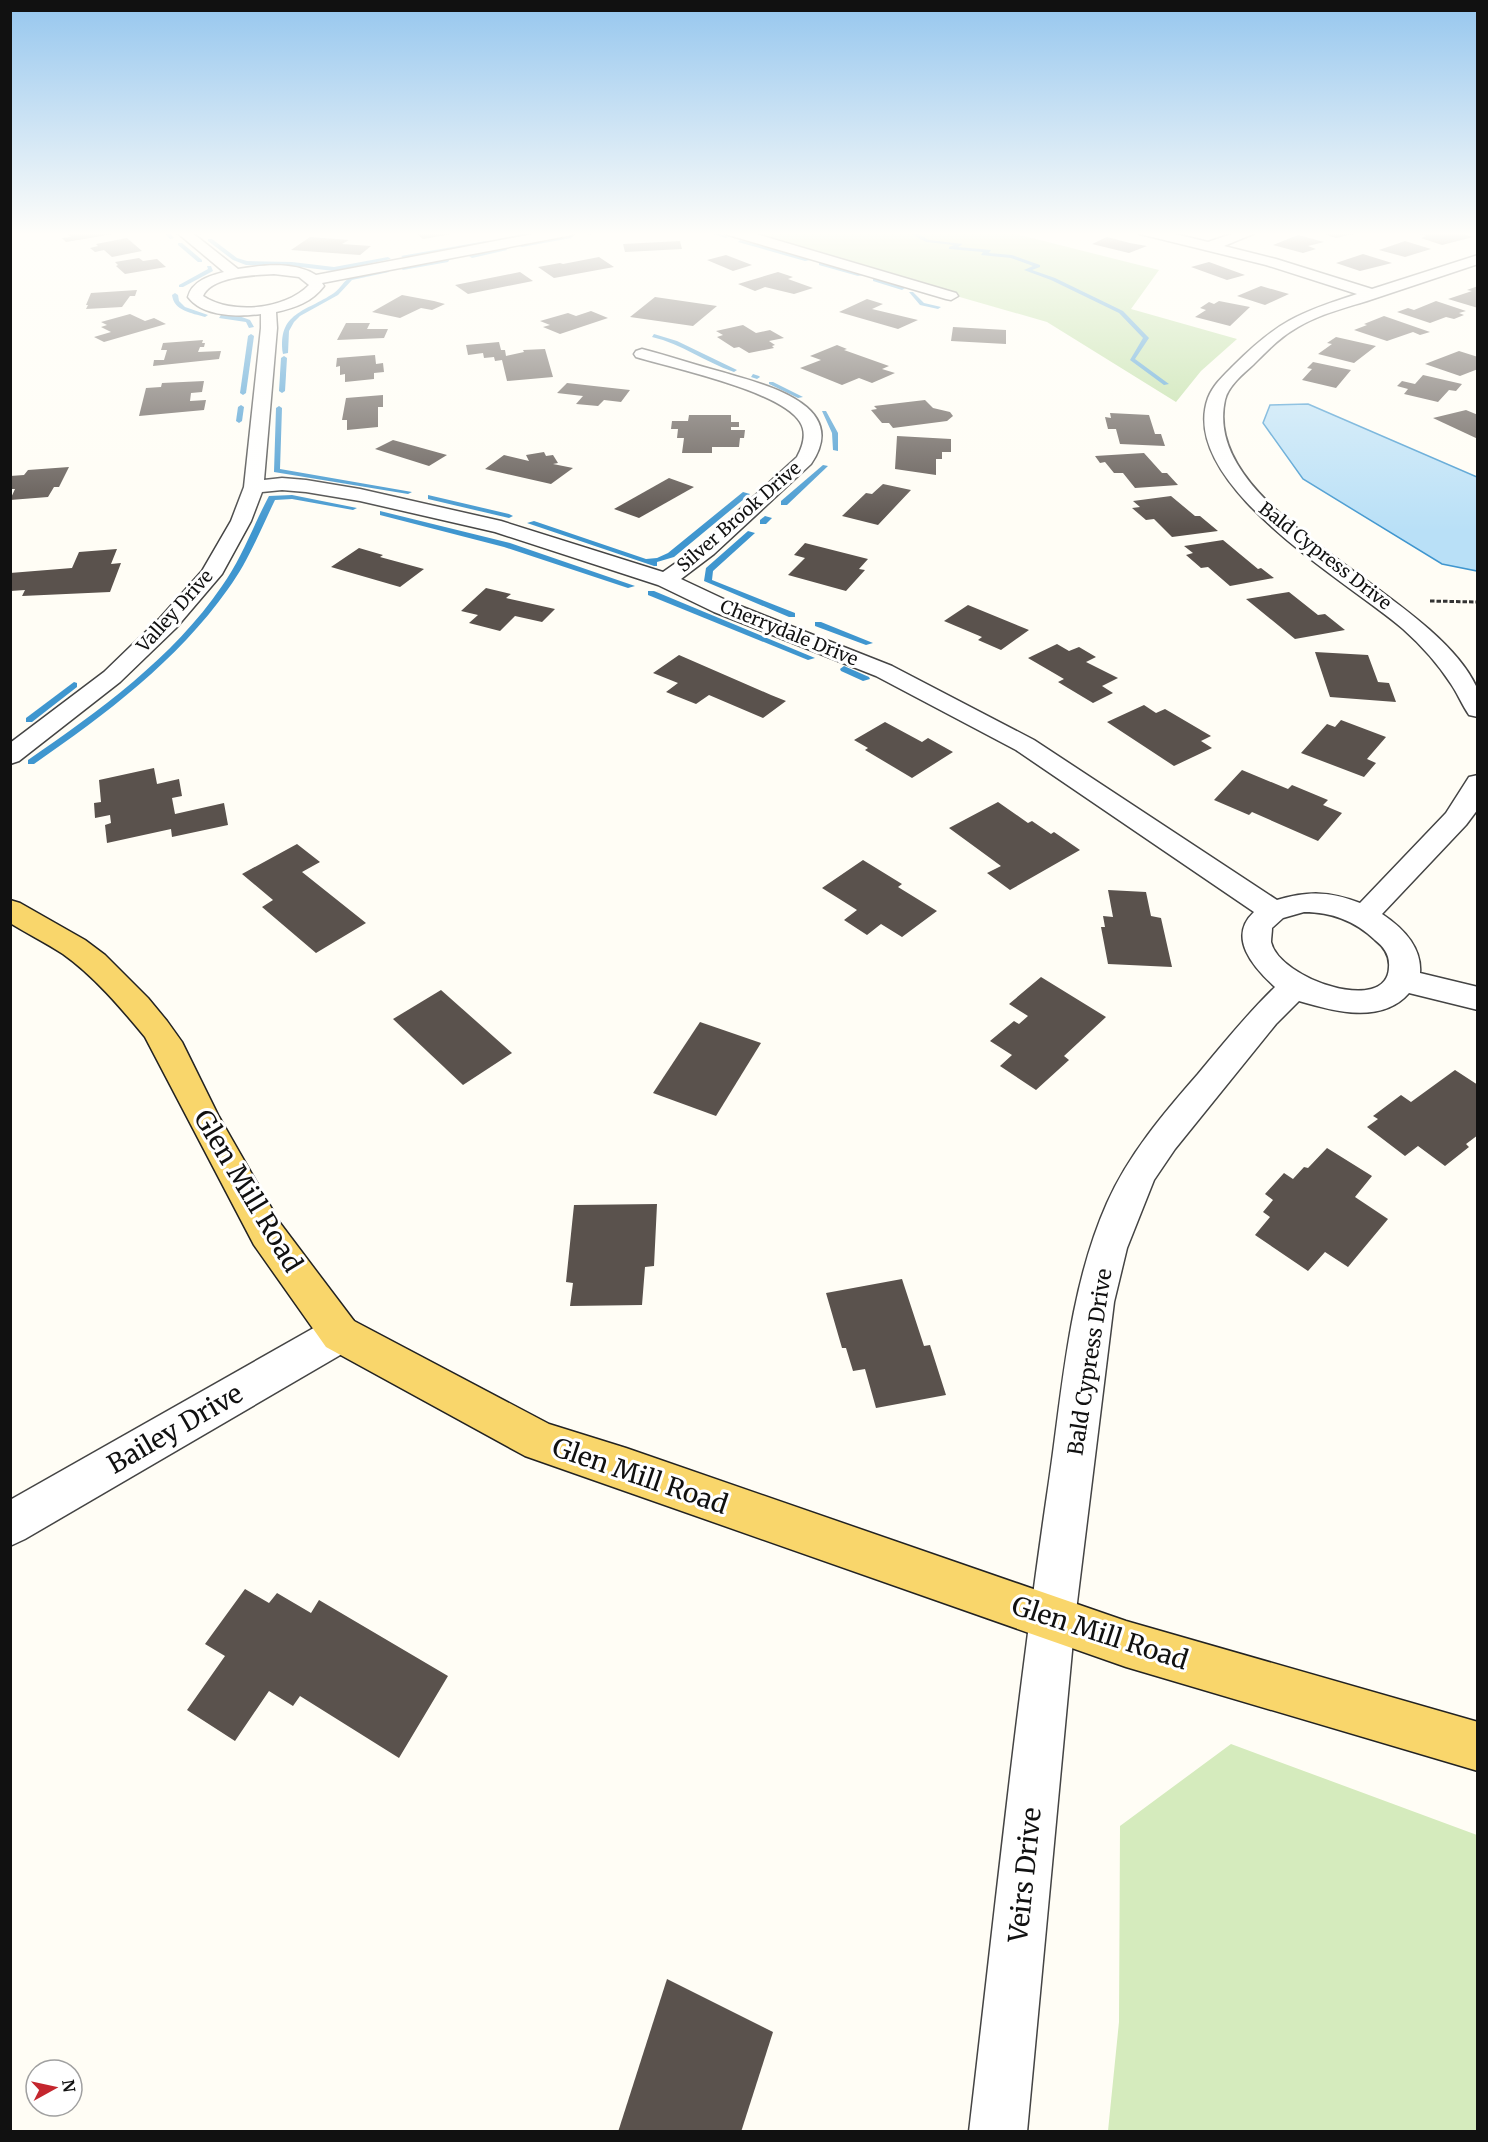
<svg xmlns="http://www.w3.org/2000/svg" width="1488" height="2142" font-family="Merriweather,serif">
	<style>
		.green { fill: #d5ebbd }
		.forest { fill: #b9dc9c }
		.water { fill: #b9e0f7; stroke: #3f96cf; stroke-width: 1.5 }
		.lines { fill: none; stroke-linecap: round; stroke-linejoin: round }
		.stream { fill: #3f96cf; fill-rule: evenodd }
		.building { fill: #5a524d }
		.minor-casing { stroke: #444; stroke-width: 3 }
		.major-casing { stroke: #222; stroke-width: 3 }
		.path { stroke: #333; stroke-width: 3; stroke-dasharray: 4.5 2; stroke-linecap: butt }
		.minor { fill: #fff; fill-rule: evenodd }
		.major { fill: #f9d66b; fill-rule: evenodd }
		.labels { text-anchor: middle; stroke-width: 6; stroke-linejoin: round; paint-order: stroke }
		.far-street-label { font-size: 18px; fill: #111; stroke: #fff }
		.street-label { font-size: 21px; fill: #111; stroke: #fff }
		.near-street-label { font-size: 26px; fill: #111; stroke: #fff }
	</style>
	<rect width="100%" height="100%" fill="#fffdf5"/>
	<path class="green" d="M 1231,1744 L 1477,1835 L 1477,2131 L 1108,2131 L 1119,2022 L 1120,1826 Z"/>
	<path class="forest" d="M 730,231 L 1004,231 L 1159,270 L 1131,309 L 1237,339 L 1201,371 L 1176,402 L 1047,322 Z"/>
	<path class="water" d="M 1308,404 L 1477,477 L 1477,571 L 1442,564 L 1303,479 L 1263,423 L 1270,405 Z"/>
	<g class="lines">
		<g class="stream">
			<path d="M 162,231 L 167,231 L 174,238 L 170,239 Z"/>
			<path d="M 196,231 L 201,231 L 203,234 L 199,235 Z"/>
			<path d="M 536,231 L 548,231 L 501,240 L 499,239 Z"/>
			<path d="M 593,231 L 602,231 L 589,235 L 587,234 Z"/>
			<path d="M 703,231 L 712,231 L 728,237 L 726,238 Z"/>
			<path d="M 906,231 L 912,231 L 929,240 L 963,244 L 958,247 L 991,250 L 989,253 L 1012,255 L 1040,265 L 1040,267 L 1032,270 L 1055,278 L 1123,311 L 1149,338 L 1135,359 L 1169,384 L 1164,385 L 1130,360 L 1143,338 L 1119,313 L 1051,280 L 1024,270 L 1033,266 L 1011,258 L 981,255 L 983,252 L 949,249 L 949,247 L 954,245 L 926,242 Z"/>
			<path d="M 573,236 L 571,238 L 522,247 L 520,246 Z"/>
			<path d="M 208,239 L 212,239 L 237,258 L 247,261 L 292,262 L 334,267 L 388,257 L 391,259 L 334,271 L 292,266 L 246,265 L 233,260 L 208,241 Z"/>
			<path d="M 740,240 L 809,259 L 810,260 L 805,261 L 738,242 Z"/>
			<path d="M 486,241 L 488,243 L 404,258 L 401,256 Z"/>
			<path d="M 178,243 L 182,243 L 202,260 L 202,262 L 198,262 L 178,245 Z"/>
			<path d="M 505,247 L 507,250 L 472,258 L 469,256 Z"/>
			<path d="M 450,259 L 448,262 L 403,270 L 400,268 Z"/>
			<path d="M 819,263 L 823,263 L 863,275 L 858,276 L 819,265 Z"/>
			<path d="M 207,266 L 211,266 L 213,271 L 183,287 L 179,287 L 179,285 L 208,269 Z"/>
			<path d="M 387,269 L 389,272 L 352,280 L 338,295 L 300,316 L 294,322 L 289,331 L 288,353 L 283,354 C 277,312 306,312 334,293 C 340,289 344,280 351,277 C 361,273 375,272 387,269 Z"/>
			<path d="M 873,279 L 877,279 L 905,288 L 902,290 L 873,281 Z"/>
			<path d="M 909,292 L 913,292 L 924,303 L 941,307 L 938,309 L 920,305 Z"/>
			<path d="M 175,293 L 178,295 L 179,301 L 185,307 L 208,315 L 205,317 C 192,313 174,311 172,295 Z"/>
			<path d="M 221,315 L 239,316 L 250,320 L 254,327 L 249,328 L 246,322 L 219,318 Z"/>
			<path d="M 251,334 L 254,336 L 246,393 L 243,395 L 240,393 L 248,336 Z"/>
			<path d="M 654,334 L 677,341 L 737,370 L 734,372 C 705,362 682,344 652,337 Z"/>
			<path d="M 284,356 L 287,358 L 285,391 L 282,393 L 279,391 L 281,358 Z"/>
			<path d="M 753,374 L 759,376 L 760,377 L 757,379 L 751,377 Z"/>
			<path d="M 769,382 L 773,382 L 803,397 L 798,398 L 769,384 Z"/>
			<path d="M 241,405 L 244,407 L 242,421 L 239,423 L 236,421 L 238,407 Z"/>
			<path d="M 279,406 L 282,408 L 280,469 L 412,492 L 408,494 L 274,472 L 276,408 Z"/>
			<path d="M 822,411 L 826,411 L 838,433 L 838,451 L 833,450 L 832,433 Z"/>
			<path d="M 823,465 L 828,466 L 787,505 L 781,505 L 781,501 Z"/>
			<path d="M 743,492 L 750,494 L 674,557 L 657,562 L 657,566 L 654,566 L 527,523 L 534,521 L 646,559 L 657,558 L 668,553 Z"/>
			<path d="M 292,495 L 357,508 L 353,510 L 292,499 L 275,500 C 260,531 248,562 228,589 C 177,661 106,714 34,764 L 28,764 L 28,760 C 99,711 173,658 222,586 C 242,558 253,526 269,496 Z"/>
			<path d="M 428,495 L 509,514 L 513,516 L 509,518 L 428,499 Z"/>
			<path d="M 380,511 L 510,543 L 635,586 L 628,588 L 504,547 L 380,515 Z"/>
			<path d="M 765,516 L 772,518 L 766,524 L 760,524 L 760,520 Z"/>
			<path d="M 748,531 L 755,533 L 713,571 L 712,580 L 795,613 L 795,617 L 789,617 L 704,581 L 706,568 Z"/>
			<path d="M 648,591 L 654,591 L 815,658 L 808,660 L 648,595 Z"/>
			<path d="M 815,622 L 821,622 L 873,643 L 866,645 L 815,626 Z"/>
			<path d="M 844,666 L 869,677 L 870,679 L 863,681 L 841,671 L 840,669 Z"/>
			<path d="M 74,682 L 77,683 L 77,687 L 32,722 L 26,722 L 26,718 Z"/>
		</g>
	</g>
	<g class="building">
		<path d="M 65,231 L 119,231 L 119,233 L 66,242 L 62,238 L 71,237 Z"/>
		<path d="M 421,231 L 458,231 L 458,233 L 423,239 L 415,232 Z"/>
		<path d="M 1315,231 L 1362,231 L 1362,232 L 1336,238 Z"/>
		<path d="M 1426,231 L 1435,234 L 1439,233 L 1435,231 L 1453,231 L 1473,237 L 1442,245 L 1421,238 L 1427,236 L 1418,234 Z"/>
		<path d="M 1298,235 L 1324,242 L 1308,246 L 1316,249 L 1303,253 L 1273,245 Z"/>
		<path d="M 310,237 L 349,240 L 342,244 L 371,246 L 360,255 L 291,250 Z"/>
		<path d="M 1107,237 L 1130,243 L 1147,246 L 1129,253 L 1092,244 Z"/>
		<path d="M 127,238 L 142,251 L 112,257 L 104,250 L 95,252 L 90,248 L 98,246 L 96,244 Z"/>
		<path d="M 680,241 L 682,249 L 625,252 L 623,244 Z"/>
		<path d="M 1405,241 L 1431,249 L 1405,257 L 1379,250 Z"/>
		<path d="M 1363,254 L 1392,263 L 1360,271 L 1336,263 Z"/>
		<path d="M 726,255 L 752,265 L 733,271 L 707,260 Z"/>
		<path d="M 599,257 L 614,267 L 554,278 L 538,267 L 560,263 L 563,264 Z"/>
		<path d="M 139,258 L 143,261 L 157,259 L 166,267 L 125,274 L 116,266 L 118,265 L 115,262 Z"/>
		<path d="M 1209,262 L 1245,275 L 1227,280 L 1191,267 Z"/>
		<path d="M 520,272 L 533,281 L 468,294 L 455,285 Z"/>
		<path d="M 778,272 L 793,277 L 788,279 L 813,288 L 794,294 L 765,287 L 755,291 L 738,284 Z"/>
		<path d="M 1261,286 L 1289,294 L 1265,305 L 1237,296 Z"/>
		<path d="M 1478,286 L 1478,308 L 1448,299 L 1472,291 L 1467,290 Z"/>
		<path d="M 137,290 L 135,296 L 130,296 L 122,307 L 86,309 L 88,305 L 86,305 L 91,293 Z"/>
		<path d="M 402,295 L 434,301 L 445,304 L 432,310 L 421,308 L 400,318 L 372,312 Z"/>
		<path d="M 655,297 L 717,306 L 693,326 L 630,317 Z"/>
		<path d="M 867,299 L 883,304 L 872,309 L 918,320 L 898,329 L 839,312 Z"/>
		<path d="M 1219,301 L 1250,307 L 1230,326 L 1195,317 L 1206,310 L 1200,308 L 1209,302 L 1214,304 Z"/>
		<path d="M 1436,301 L 1466,311 L 1459,313 L 1464,315 L 1454,319 L 1446,317 L 1430,323 L 1397,312 L 1408,308 L 1414,310 Z"/>
		<path d="M 591,311 L 608,318 L 560,334 L 543,327 L 550,325 L 540,321 L 568,313 L 576,316 Z"/>
		<path d="M 130,314 L 145,321 L 154,318 L 166,324 L 104,342 L 94,337 L 111,332 L 101,327 L 107,325 L 101,322 Z"/>
		<path d="M 1384,316 L 1430,332 L 1420,335 L 1413,332 L 1387,341 L 1354,330 L 1367,325 L 1364,324 Z"/>
		<path d="M 346,323 L 370,323 L 367,329 L 388,329 L 384,338 L 337,340 Z"/>
		<path d="M 743,325 L 756,333 L 770,330 L 784,338 L 769,341 L 775,345 L 772,346 L 774,348 L 749,353 L 739,347 L 734,348 L 717,337 L 723,335 L 716,331 Z"/>
		<path d="M 953,327 L 1006,330 L 1006,344 L 951,341 Z"/>
		<path d="M 1336,337 L 1376,346 L 1354,363 L 1318,354 L 1332,344 L 1327,343 Z"/>
		<path d="M 203,340 L 202,343 L 205,343 L 204,347 L 200,347 L 198,352 L 221,351 L 219,359 L 153,366 L 154,360 L 164,360 L 167,350 L 161,350 L 163,343 Z"/>
		<path d="M 499,342 L 501,350 L 505,350 L 506,356 L 524,352 L 523,350 L 545,349 L 553,377 L 507,381 L 502,360 L 495,361 L 494,357 L 484,358 L 483,353 L 468,355 L 466,345 Z"/>
		<path d="M 837,345 L 847,349 L 844,350 L 889,366 L 882,369 L 895,373 L 872,383 L 859,378 L 842,385 L 800,368 L 821,360 L 810,356 Z"/>
		<path d="M 1459,351 L 1478,357 L 1478,369 L 1460,376 L 1425,364 Z"/>
		<path d="M 375,355 L 376,364 L 383,363 L 384,372 L 374,373 L 374,379 L 345,382 L 345,374 L 340,375 L 340,366 L 336,367 L 337,358 Z"/>
		<path d="M 1313,362 L 1351,370 L 1336,388 L 1302,380 L 1312,369 L 1307,368 Z"/>
		<path d="M 1423,375 L 1462,384 L 1456,391 L 1449,390 L 1438,402 L 1404,394 L 1408,389 L 1397,386 L 1402,381 L 1415,384 Z"/>
		<path d="M 204,381 L 202,392 L 191,393 L 190,401 L 206,400 L 204,410 L 139,416 L 146,388 L 161,387 L 162,383 Z"/>
		<path d="M 567,383 L 630,390 L 621,402 L 604,400 L 598,406 L 576,404 L 583,396 L 557,393 Z"/>
		<path d="M 383,395 L 383,407 L 378,407 L 378,427 L 347,430 L 347,420 L 342,420 L 346,398 Z"/>
		<path d="M 925,400 L 933,408 L 950,412 L 953,416 L 947,421 L 893,428 L 889,423 L 882,423 L 871,410 L 877,409 L 874,406 Z"/>
		<path d="M 1466,410 L 1478,415 L 1478,439 L 1433,418 Z"/>
		<path d="M 1110,413 L 1149,415 L 1155,434 L 1161,434 L 1165,446 L 1120,444 L 1116,429 L 1108,429 L 1105,417 L 1111,418 Z"/>
		<path d="M 689,415 L 731,415 L 731,422 L 739,422 L 739,427 L 731,427 L 731,430 L 745,430 L 744,438 L 740,438 L 739,447 L 712,447 L 712,453 L 682,453 L 684,438 L 677,438 L 678,429 L 671,429 L 672,421 L 688,421 Z"/>
		<path d="M 897,436 L 951,439 L 951,452 L 942,452 L 942,459 L 936,459 L 936,475 L 895,469 Z"/>
		<path d="M 393,440 L 447,455 L 429,466 L 375,449 Z"/>
		<path d="M 544,452 L 546,456 L 553,455 L 558,463 L 553,464 L 573,468 L 551,484 L 485,469 L 504,455 L 529,461 L 526,455 Z"/>
		<path d="M 1144,453 L 1162,473 L 1167,473 L 1178,485 L 1135,488 L 1123,473 L 1114,473 L 1105,462 L 1100,463 L 1095,456 Z"/>
		<path d="M 69,467 L 59,487 L 54,487 L 48,497 L 10,500 L 15,489 L 10,489 L 10,476 L 24,475 L 28,470 Z"/>
		<path d="M 669,478 L 694,487 L 639,518 L 614,509 Z"/>
		<path d="M 883,484 L 911,490 L 878,525 L 842,516 L 866,493 L 872,494 Z"/>
		<path d="M 1171,496 L 1195,516 L 1200,516 L 1218,531 L 1172,537 L 1154,519 L 1146,520 L 1132,508 L 1140,507 L 1133,501 Z"/>
		<path d="M 1223,540 L 1258,569 L 1261,568 L 1274,578 L 1230,586 L 1208,567 L 1201,568 L 1186,555 L 1193,553 L 1184,546 Z"/>
		<path d="M 805,543 L 868,559 L 859,569 L 865,570 L 846,591 L 788,575 L 805,558 L 794,555 Z"/>
		<path d="M 359,548 L 383,555 L 380,557 L 424,569 L 400,587 L 331,567 Z"/>
		<path d="M 117,549 L 111,564 L 121,563 L 110,592 L 22,596 L 25,590 L 10,591 L 10,573 L 72,568 L 79,552 Z"/>
		<path d="M 486,588 L 511,594 L 506,598 L 555,609 L 542,622 L 515,616 L 500,631 L 469,623 L 478,615 L 461,611 Z"/>
		<path d="M 1289,592 L 1318,615 L 1325,614 L 1345,630 L 1295,639 L 1246,599 Z"/>
		<path d="M 968,605 L 1029,630 L 1001,650 L 978,640 L 982,637 L 944,621 Z"/>
		<path d="M 1057,644 L 1069,651 L 1079,647 L 1096,657 L 1086,662 L 1118,678 L 1102,686 L 1113,693 L 1093,703 L 1058,682 L 1064,679 L 1028,658 Z"/>
		<path d="M 1315,652 L 1368,655 L 1378,682 L 1389,683 L 1396,702 L 1330,697 Z"/>
		<path d="M 679,655 L 771,695 L 786,701 L 763,718 L 709,695 L 696,704 L 666,692 L 678,683 L 653,673 Z"/>
		<path d="M 1144,705 L 1156,713 L 1165,709 L 1211,736 L 1201,741 L 1212,748 L 1174,766 L 1107,722 Z"/>
		<path d="M 1341,720 L 1386,737 L 1367,759 L 1376,763 L 1364,777 L 1301,753 L 1327,724 L 1335,727 Z"/>
		<path d="M 885,722 L 922,742 L 928,738 L 953,752 L 912,778 L 865,750 L 868,748 L 854,740 Z"/>
		<path d="M 154,768 L 157,784 L 179,779 L 182,796 L 172,798 L 175,814 L 224,803 L 228,825 L 172,837 L 171,829 L 107,843 L 105,825 L 111,823 L 110,815 L 95,818 L 94,803 L 101,802 L 99,780 Z"/>
		<path d="M 1242,770 L 1288,789 L 1292,785 L 1328,800 L 1323,805 L 1342,813 L 1318,841 L 1252,812 L 1249,815 L 1214,800 Z"/>
		<path d="M 998,802 L 1028,823 L 1032,821 L 1051,834 L 1054,832 L 1080,850 L 1010,890 L 987,873 L 1001,866 L 949,828 Z"/>
		<path d="M 297,844 L 320,862 L 302,872 L 366,923 L 316,953 L 262,907 L 273,900 L 242,874 Z"/>
		<path d="M 863,860 L 902,884 L 898,887 L 937,911 L 902,937 L 881,924 L 867,935 L 844,920 L 857,910 L 822,888 Z"/>
		<path d="M 1108,890 L 1146,892 L 1151,916 L 1161,918 L 1172,967 L 1108,964 L 1101,927 L 1105,927 L 1103,916 L 1113,917 Z"/>
		<path d="M 1041,977 L 1106,1017 L 1064,1056 L 1069,1060 L 1036,1090 L 1000,1066 L 1012,1055 L 990,1041 L 1014,1021 L 1019,1024 L 1028,1016 L 1009,1004 Z"/>
		<path d="M 441,990 L 512,1053 L 463,1085 L 393,1019 Z"/>
		<path d="M 700,1022 L 761,1043 L 716,1116 L 653,1093 Z"/>
		<path d="M 1455,1070 L 1478,1085 L 1478,1135 L 1466,1144 L 1469,1147 L 1445,1166 L 1418,1146 L 1405,1156 L 1367,1127 L 1378,1119 L 1373,1116 L 1401,1095 L 1411,1102 Z"/>
		<path d="M 1327,1148 L 1372,1176 L 1355,1197 L 1388,1219 L 1348,1267 L 1325,1252 L 1308,1271 L 1255,1235 L 1270,1217 L 1263,1212 L 1273,1200 L 1265,1194 L 1284,1173 L 1293,1179 L 1304,1167 L 1308,1168 Z"/>
		<path d="M 657,1204 L 654,1266 L 645,1267 L 642,1305 L 570,1306 L 573,1283 L 566,1282 L 574,1205 Z"/>
		<path d="M 902,1279 L 924,1346 L 930,1345 L 946,1395 L 876,1408 L 865,1369 L 853,1371 L 846,1348 L 842,1348 L 826,1293 Z"/>
		<path d="M 245,1589 L 269,1603 L 277,1593 L 311,1613 L 319,1600 L 448,1676 L 399,1758 L 300,1696 L 293,1706 L 269,1691 L 235,1741 L 187,1710 L 225,1656 L 205,1644 Z"/>
		<path d="M 667,1979 L 773,2032 L 741,2132 L 618,2132 Z"/>
	</g>
	<g class="lines">
		<g class="minor-casing">
			<g id="minor">
				<path d="M 175,231 L 190,231 L 238,269 C 262,265 294,261 316,275 L 549,231 L 578,231 L 572,235 L 322,283 L 324,286 C 312,302 295,308 276,312 L 277,328 L 264,480 L 282,478 L 306,480 L 360,489 L 501,521 L 663,572 L 700,546 L 797,457 C 803,446 807,433 800,422 C 781,391 673,368 636,357 L 634,354 L 636,351 L 642,349 C 669,356 695,365 722,372 C 762,384 852,404 811,464 L 714,554 L 681,579 L 730,602 L 892,666 L 1034,740 L 1277,900 C 1308,891 1329,891 1360,903 L 1446,813 L 1469,777 L 1478,775 L 1478,809 L 1466,825 L 1382,914 C 1403,928 1422,947 1420,973 L 1478,987 L 1478,1010 L 1409,993 C 1381,1025 1333,1011 1299,1001 L 1276,1024 L 1175,1149 L 1154,1180 L 1127,1248 L 1114,1302 L 1075,1619 L 1027,2132 L 969,2132 C 994,1919 1016,1707 1047,1495 C 1062,1399 1067,1293 1107,1203 C 1129,1154 1163,1114 1198,1074 C 1223,1044 1247,1014 1275,987 C 1253,967 1227,937 1254,912 L 1016,750 L 876,676 L 714,612 L 658,585 L 495,532 L 360,501 L 306,492 L 282,490 L 262,492 L 251,521 L 222,574 L 176,628 L 120,682 L 19,761 L 10,764 L 10,743 L 104,672 L 160,618 L 202,571 L 231,521 L 244,487 L 261,328 L 261,314 C 238,317 203,317 188,297 C 192,281 209,276 224,272 ZM 274,274 L 299,277 L 309,285 C 285,310 231,315 203,296 C 212,276 255,275 274,274 ZM 1304,912 C 1332,912 1355,921 1375,940 C 1384,947 1390,955 1389,967 C 1388,1016 1279,979 1271,942 C 1271,938 1272,932 1272,928 L 1283,918 Z"/>
				<path d="M 724,231 L 746,231 L 956,293 L 958,296 L 951,300 L 946,299 L 725,234 Z"/>
				<path d="M 1139,231 L 1163,231 L 1208,242 L 1240,231 L 1260,231 L 1224,246 L 1276,259 L 1372,289 L 1478,255 L 1478,264 C 1442,276 1406,288 1370,300 C 1345,308 1320,314 1298,327 C 1280,337 1267,351 1253,365 C 1243,374 1228,386 1225,400 C 1200,513 1432,591 1476,686 C 1480,694 1478,708 1478,717 L 1469,715 C 1462,705 1458,694 1451,684 C 1438,664 1421,645 1403,629 C 1349,582 1177,485 1208,398 C 1213,385 1224,375 1233,366 C 1277,322 1298,313 1357,294 L 1266,265 L 1140,234 Z"/>
				<path d="M 340,1316 L 354,1321 L 360,1334 L 354,1347 L 25,1539 L 10,1546 L 10,1500 L 326,1321 Z"/>
			</g>
		</g>
		<g class="major-casing">
			<path id="major" d="M 10,900 L 20,903 L 85,940 L 105,955 L 148,998 L 167,1021 L 182,1042 L 218,1115 L 280,1223 L 354,1321 L 549,1424 L 626,1448 L 1126,1621 L 1478,1722 L 1478,1771 L 1126,1667 L 525,1456 L 326,1347 L 254,1245 L 145,1037 C 121,1008 94,976 63,954 C 46,943 28,934 10,923 Z"/>
		</g>
		<path class="path" d="M 1430,601 L 1478,602"/>
		<use href="#minor" class="minor"/>
		<use href="#major" class="major"/>
	</g>
	<linearGradient id="sky" x2="0" y2="1"><stop stop-color="#95c6ee"/><stop offset="0.44" stop-color="#fffefa"/><stop offset="1" stop-color="#fffefa" stop-opacity="0"/></linearGradient>
	<rect width="1488" height="531" fill="url(#sky)"/>
	<g class="labels">
		<g class="far-street-label">
			<text transform="translate(739 517) rotate(-41)" y="6">Silver Brook Drive</text>
			<text transform="translate(1325 556) rotate(38)" y="6">Bald Cypress Drive</text>
			<text transform="translate(175 611) rotate(-48)" y="6">Valley Drive</text>
			<text transform="translate(789 633) rotate(22)" y="6">Cherrydale Drive</text>
		</g>
		<g class="street-label">
			<text transform="translate(1090 1362) rotate(-81)" y="7">Bald Cypress Drive</text>
		</g>
		<g class="near-street-label">
			<text transform="translate(248 1191) rotate(59)" y="9">Glen Mill Road</text>
			<text transform="translate(175 1429) rotate(-30)" y="9">Bailey Drive</text>
			<text transform="translate(640 1476) rotate(19)" y="9">Glen Mill Road</text>
			<text transform="translate(1100 1633) rotate(18)" y="9">Glen Mill Road</text>
			<text transform="translate(1025 1875) rotate(-84)" y="9">Veirs Drive</text>
		</g>
	</g>
	<rect width="1488" height="2142" fill="none" stroke="#111111" stroke-width="24"/>
	<g transform="translate(54 2088) rotate(82)"><circle r="28" fill="#ffffff" stroke="#a0a0a0" stroke-width="1.5"/>
	<path d="M0-4.5L10 22L0 15L-10 22Z" fill="#c4262e"/>
	<text y="-9" font-size="16" font-weight="bold" text-anchor="middle" fill="#111111">N</text>
	</g>
</svg>
